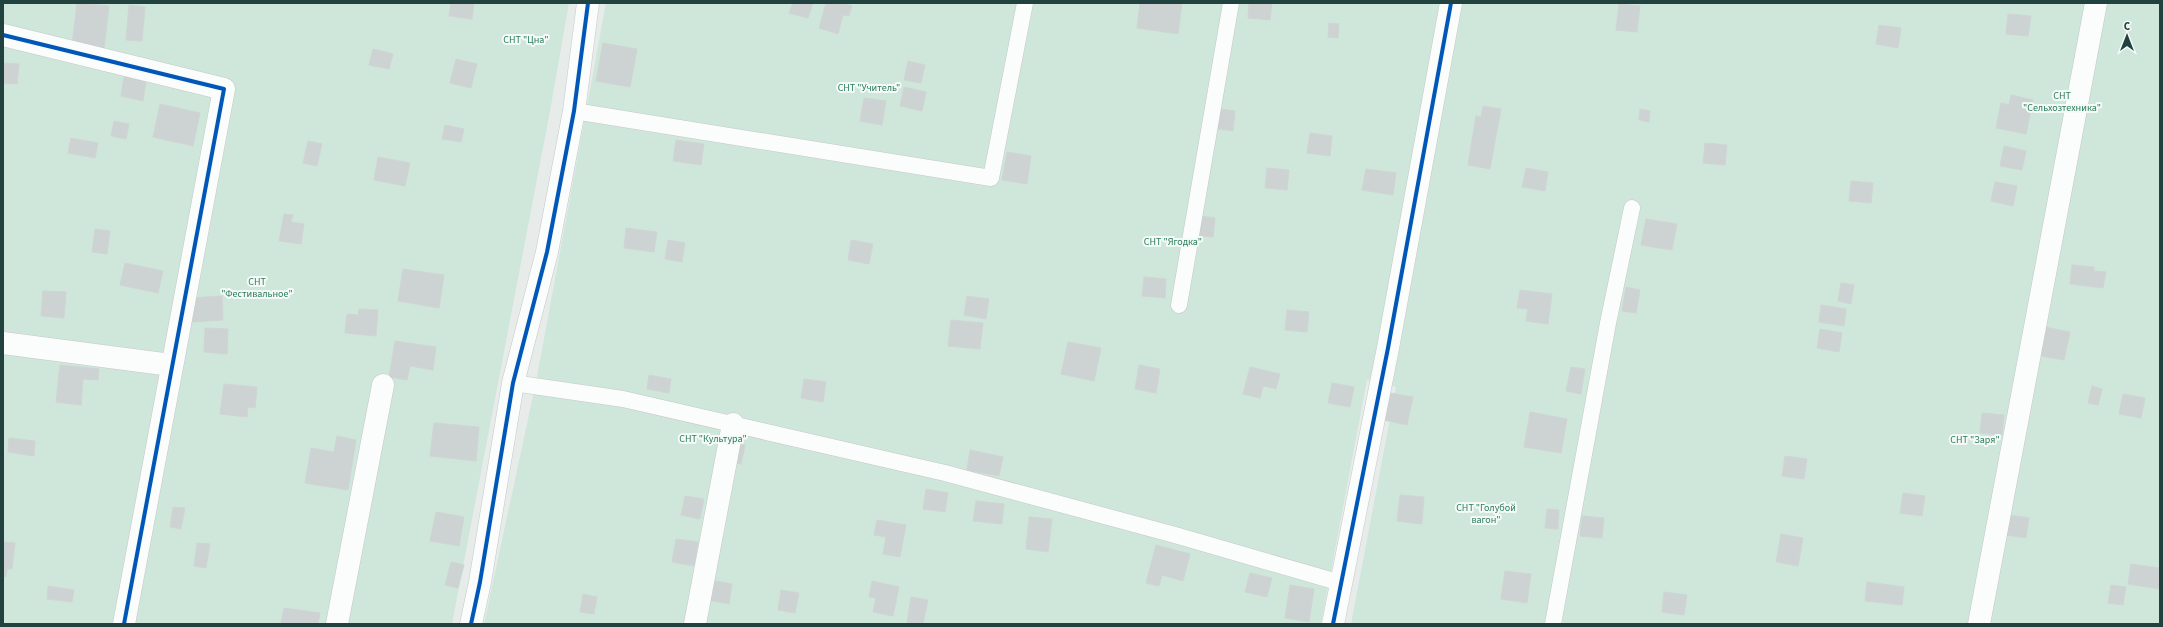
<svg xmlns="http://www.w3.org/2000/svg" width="2163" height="627" font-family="'Source Sans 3',sans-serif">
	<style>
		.green { fill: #cfe6da }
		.building { fill: #cdd3d2; stroke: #cfd5d4 }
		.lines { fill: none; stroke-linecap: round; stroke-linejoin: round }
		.lane-casing { stroke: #c4c9c8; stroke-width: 17 }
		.street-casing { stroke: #c4c9c8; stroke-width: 23 }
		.lane { stroke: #fbfcfc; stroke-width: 16 }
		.street { stroke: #fbfcfc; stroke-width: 22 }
		.cycleway-casing { stroke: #f5faf9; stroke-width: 6 }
		.cycleway { stroke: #0057b8; stroke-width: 4 }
		.labels { text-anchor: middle; stroke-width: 4; stroke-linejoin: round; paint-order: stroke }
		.park-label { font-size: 10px; fill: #287d56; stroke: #f5faf9 }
	</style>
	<rect width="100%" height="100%" fill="#e7eceb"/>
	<g class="green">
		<path d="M 3,3 L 569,3 L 550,111 L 452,624 L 3,624 Z"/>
		<path d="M 606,3 L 2160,3 L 2160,624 L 1351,624 L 1396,387 L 1367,380 L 1321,624 L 484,624 L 536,382 Z"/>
	</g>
	<g class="building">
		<path d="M 77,3 L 109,6 L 104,49 L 72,45 Z"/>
		<path d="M 451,3 L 474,3 L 472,19 L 449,16 Z"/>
		<path d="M 793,3 L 813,3 L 808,18 L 789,13 Z"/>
		<path d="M 826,3 L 842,3 L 852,6 L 849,16 L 843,15 L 838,34 L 819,28 Z"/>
		<path d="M 1140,3 L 1182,3 L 1178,34 L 1137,28 Z"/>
		<path d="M 1249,3 L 1272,3 L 1270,20 L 1248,18 Z"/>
		<path d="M 1619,4 L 1640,6 L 1637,32 L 1616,30 Z"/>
		<path d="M 129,5 L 145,7 L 142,41 L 126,40 Z"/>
		<path d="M 2008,14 L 2031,16 L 2028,36 L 2006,34 Z"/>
		<path d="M 1329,23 L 1339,24 L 1338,38 L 1328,37 Z"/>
		<path d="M 1879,25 L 1901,28 L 1898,48 L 1876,44 Z"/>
		<path d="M 603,43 L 637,49 L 630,87 L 596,81 Z"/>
		<path d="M 373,49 L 393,54 L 389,69 L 369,65 Z"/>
		<path d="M 456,59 L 477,64 L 471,88 L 450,83 Z"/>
		<path d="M 908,61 L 925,65 L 921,83 L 904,80 Z"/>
		<path d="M 3,63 L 19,64 L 17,84 L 3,83 Z"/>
		<path d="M 124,77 L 146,81 L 143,101 L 121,96 Z"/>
		<path d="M 904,87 L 926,92 L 922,111 L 900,106 Z"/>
		<path d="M 2011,95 L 2033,100 L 2026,134 L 1996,128 L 2001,103 L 2009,105 Z"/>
		<path d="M 864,98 L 886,101 L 882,125 L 860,121 Z"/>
		<path d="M 160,104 L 200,113 L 193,146 L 153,137 Z"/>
		<path d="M 1483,106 L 1501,109 L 1490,169 L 1468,165 L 1476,116 L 1481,117 Z"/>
		<path d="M 1213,108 L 1235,111 L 1233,131 L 1211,128 Z"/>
		<path d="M 1640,109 L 1650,111 L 1649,122 L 1639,120 Z"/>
		<path d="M 114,121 L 129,124 L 126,139 L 111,136 Z"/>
		<path d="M 445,125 L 464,129 L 461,142 L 442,139 Z"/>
		<path d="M 1310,133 L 1332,136 L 1330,156 L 1307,153 Z"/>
		<path d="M 71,138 L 98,143 L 95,158 L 68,153 Z"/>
		<path d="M 676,140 L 704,144 L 701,165 L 673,161 Z"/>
		<path d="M 308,141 L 322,144 L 317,166 L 303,163 Z"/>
		<path d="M 1705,143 L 1727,145 L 1725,165 L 1703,163 Z"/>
		<path d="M 2004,146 L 2026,151 L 2022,170 L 2000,166 Z"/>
		<path d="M 1007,152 L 1031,156 L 1027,184 L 1002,180 Z"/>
		<path d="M 378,157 L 410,163 L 405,186 L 374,180 Z"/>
		<path d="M 1267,168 L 1289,170 L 1287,190 L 1265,188 Z"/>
		<path d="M 1526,168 L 1548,172 L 1545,191 L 1522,187 Z"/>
		<path d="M 1366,169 L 1396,173 L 1393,195 L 1362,190 Z"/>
		<path d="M 1851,181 L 1873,183 L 1871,203 L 1849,201 Z"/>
		<path d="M 1995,182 L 2017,186 L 2013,206 L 1991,201 Z"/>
		<path d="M 284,214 L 293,215 L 291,222 L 304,224 L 301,244 L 279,241 Z"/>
		<path d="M 1193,215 L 1215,218 L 1213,237 L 1191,235 Z"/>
		<path d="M 1646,219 L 1677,224 L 1672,250 L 1641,245 Z"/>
		<path d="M 626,228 L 657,232 L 654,252 L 624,248 Z"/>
		<path d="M 95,229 L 110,231 L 107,254 L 92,252 Z"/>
		<path d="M 668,240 L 685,243 L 682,262 L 665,259 Z"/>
		<path d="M 851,240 L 873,244 L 869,264 L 848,260 Z"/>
		<path d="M 125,263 L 163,271 L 158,293 L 120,285 Z"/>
		<path d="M 2072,265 L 2094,267 L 2094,271 L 2106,272 L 2103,288 L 2070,284 Z"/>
		<path d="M 403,269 L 444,275 L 439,308 L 398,301 Z"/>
		<path d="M 1144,277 L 1166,279 L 1165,298 L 1142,296 Z"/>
		<path d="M 1841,283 L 1854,285 L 1851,304 L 1838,301 Z"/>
		<path d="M 1626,287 L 1640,290 L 1636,313 L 1622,311 Z"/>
		<path d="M 1520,290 L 1552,294 L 1548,324 L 1526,321 L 1528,309 L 1517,308 Z"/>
		<path d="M 43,291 L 66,292 L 64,318 L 41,316 Z"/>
		<path d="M 222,296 L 223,320 L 192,322 L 191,298 Z"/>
		<path d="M 967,296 L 989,299 L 986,319 L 964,315 Z"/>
		<path d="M 1821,305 L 1846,309 L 1844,326 L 1819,322 Z"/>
		<path d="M 359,309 L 378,310 L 376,336 L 345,333 L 347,314 L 358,315 Z"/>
		<path d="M 1287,310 L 1309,312 L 1307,332 L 1285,330 Z"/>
		<path d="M 951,320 L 983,323 L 980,349 L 948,346 Z"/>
		<path d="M 2039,326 L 2070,332 L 2064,360 L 2034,355 Z"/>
		<path d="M 205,328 L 228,329 L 227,354 L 204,352 Z"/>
		<path d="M 1820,329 L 1842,333 L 1839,352 L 1817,348 Z"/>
		<path d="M 395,341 L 436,347 L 433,370 L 410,366 L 407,380 L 389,377 Z"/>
		<path d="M 1068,342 L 1101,348 L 1094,381 L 1061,374 Z"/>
		<path d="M 60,365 L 99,369 L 98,380 L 83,379 L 81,405 L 56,402 Z"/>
		<path d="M 1139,365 L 1160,369 L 1156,393 L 1135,389 Z"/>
		<path d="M 1250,367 L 1280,374 L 1276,389 L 1263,386 L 1260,398 L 1243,394 Z"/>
		<path d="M 1571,367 L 1585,369 L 1581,394 L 1566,391 Z"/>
		<path d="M 649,375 L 671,379 L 669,393 L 647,389 Z"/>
		<path d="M 804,379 L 826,382 L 823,402 L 801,398 Z"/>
		<path d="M 1332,383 L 1354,387 L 1350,407 L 1328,403 Z"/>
		<path d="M 224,384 L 257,387 L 255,408 L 248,407 L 247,417 L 220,414 Z"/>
		<path d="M 2092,386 L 2102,389 L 2098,405 L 2088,403 Z"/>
		<path d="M 1390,393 L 1413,397 L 1407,425 L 1384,420 Z"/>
		<path d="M 2123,394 L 2145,398 L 2141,418 L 2119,414 Z"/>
		<path d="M 1530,412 L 1567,419 L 1561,453 L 1524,447 Z"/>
		<path d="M 1982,413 L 2004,415 L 2002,435 L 1980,433 Z"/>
		<path d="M 434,423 L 479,427 L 476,461 L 430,456 Z"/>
		<path d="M 337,436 L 356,440 L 348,490 L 305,483 L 311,448 L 334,452 Z"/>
		<path d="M 9,438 L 35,441 L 34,456 L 8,452 Z"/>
		<path d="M 733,443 L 745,445 L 741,464 L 730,462 Z"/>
		<path d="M 970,450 L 1003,457 L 999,476 L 967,470 Z"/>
		<path d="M 1785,456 L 1807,459 L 1804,479 L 1782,476 Z"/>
		<path d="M 926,489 L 948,493 L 945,512 L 923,509 Z"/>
		<path d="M 1903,493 L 1925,496 L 1922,516 L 1900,513 Z"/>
		<path d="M 1400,495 L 1424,497 L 1422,524 L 1397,521 Z"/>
		<path d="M 685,496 L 704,499 L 700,519 L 681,515 Z"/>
		<path d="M 976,501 L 1004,504 L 1002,524 L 973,521 Z"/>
		<path d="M 173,507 L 185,508 L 181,529 L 170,527 Z"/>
		<path d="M 1547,509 L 1559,510 L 1558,529 L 1545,528 Z"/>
		<path d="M 436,512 L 464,517 L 459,546 L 430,541 Z"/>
		<path d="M 2003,514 L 2029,518 L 2026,538 L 1999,534 Z"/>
		<path d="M 1582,516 L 1604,518 L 1602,538 L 1580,536 Z"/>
		<path d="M 1029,517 L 1052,519 L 1048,552 L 1026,549 Z"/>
		<path d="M 877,520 L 906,525 L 900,557 L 883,554 L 886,537 L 874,535 Z"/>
		<path d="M 1781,534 L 1803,538 L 1798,566 L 1776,562 Z"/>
		<path d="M 676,539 L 698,542 L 694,566 L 672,562 Z"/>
		<path d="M 3,542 L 15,543 L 12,569 L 7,569 L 6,577 L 3,576 Z"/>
		<path d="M 197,543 L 210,544 L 206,568 L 194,566 Z"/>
		<path d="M 1156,545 L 1190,554 L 1183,581 L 1162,575 L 1159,586 L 1146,583 Z"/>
		<path d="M 451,562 L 464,565 L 458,588 L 445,585 Z"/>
		<path d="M 2131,564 L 2160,568 L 2160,589 L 2128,584 Z"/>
		<path d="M 1505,571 L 1531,574 L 1527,603 L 1501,599 Z"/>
		<path d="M 1250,573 L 1272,578 L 1267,597 L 1245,592 Z"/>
		<path d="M 710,580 L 732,584 L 729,604 L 707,600 Z"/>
		<path d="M 872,581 L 899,587 L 893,616 L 873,612 L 876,598 L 869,597 Z"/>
		<path d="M 1867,582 L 1904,587 L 1902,605 L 1865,601 Z"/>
		<path d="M 1290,585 L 1314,589 L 1309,622 L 1285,618 Z"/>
		<path d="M 2111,585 L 2126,587 L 2123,605 L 2108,603 Z"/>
		<path d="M 48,586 L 74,590 L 72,602 L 47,599 Z"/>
		<path d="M 781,590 L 799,593 L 795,613 L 778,610 Z"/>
		<path d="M 1664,592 L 1687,595 L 1684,615 L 1662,612 Z"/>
		<path d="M 583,594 L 597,597 L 594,614 L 580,612 Z"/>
		<path d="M 911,597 L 928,600 L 923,624 L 907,624 Z"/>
		<path d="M 284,608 L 320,613 L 318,624 L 281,624 Z"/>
	</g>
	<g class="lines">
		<g class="lane-casing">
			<g id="lane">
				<path d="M 574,111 L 991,178 L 1025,3"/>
				<path d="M 1179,305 L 1231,3"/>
				<path d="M 513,383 L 623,399 L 945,473 L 1175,535 L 1341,583"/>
				<path d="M 1553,624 L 1608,323 L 1632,208"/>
			</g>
		</g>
		<g class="street-casing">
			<g id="street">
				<path d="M 3,35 L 224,89 L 124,624"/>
				<path d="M 3,343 L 171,365"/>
				<path d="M 337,624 L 383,385"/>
				<path d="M 471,624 L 480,582 L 513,383 L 547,252 L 574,111 L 588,3"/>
				<path d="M 695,624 L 733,424"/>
				<path d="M 1333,624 L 1388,348 L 1451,3"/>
				<path d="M 1979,624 L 2096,3"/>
			</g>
		</g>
		<use href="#lane" class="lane"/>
		<use href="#street" class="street"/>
		<g class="cycleway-casing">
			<g id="cycleway">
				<path d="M 3,35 L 224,89 L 124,624"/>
				<path d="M 471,624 L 480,582 L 513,383 L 547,252 L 574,111 L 588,3"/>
				<path d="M 1333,624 L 1388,348 L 1451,3"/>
			</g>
		</g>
		<use href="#cycleway" class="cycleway"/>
	</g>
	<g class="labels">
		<g class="park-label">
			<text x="526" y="43">СНТ "Цна"</text>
			<text x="869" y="91">СНТ "Учитель"</text>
			<text x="2062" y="99">СНТ<tspan x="2062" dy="12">"Сельхозтехника"</tspan></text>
			<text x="1173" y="245">СНТ "Ягодка"</text>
			<text x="257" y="285">СНТ<tspan x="257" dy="12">"Фестивальное"</tspan></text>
			<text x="713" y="442">СНТ "Культура"</text>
			<text x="1975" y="443">СНТ "Заря"</text>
			<text x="1486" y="511">СНТ "Голубой<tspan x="1486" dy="12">вагон"</tspan></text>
		</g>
	</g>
	<rect width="2163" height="627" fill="none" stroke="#21423f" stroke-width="8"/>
	<g transform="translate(2127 36)" stroke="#f5faf9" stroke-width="3" paint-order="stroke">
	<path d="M0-3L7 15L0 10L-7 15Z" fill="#21423f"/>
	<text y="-6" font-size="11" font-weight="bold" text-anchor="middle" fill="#21423f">С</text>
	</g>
</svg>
